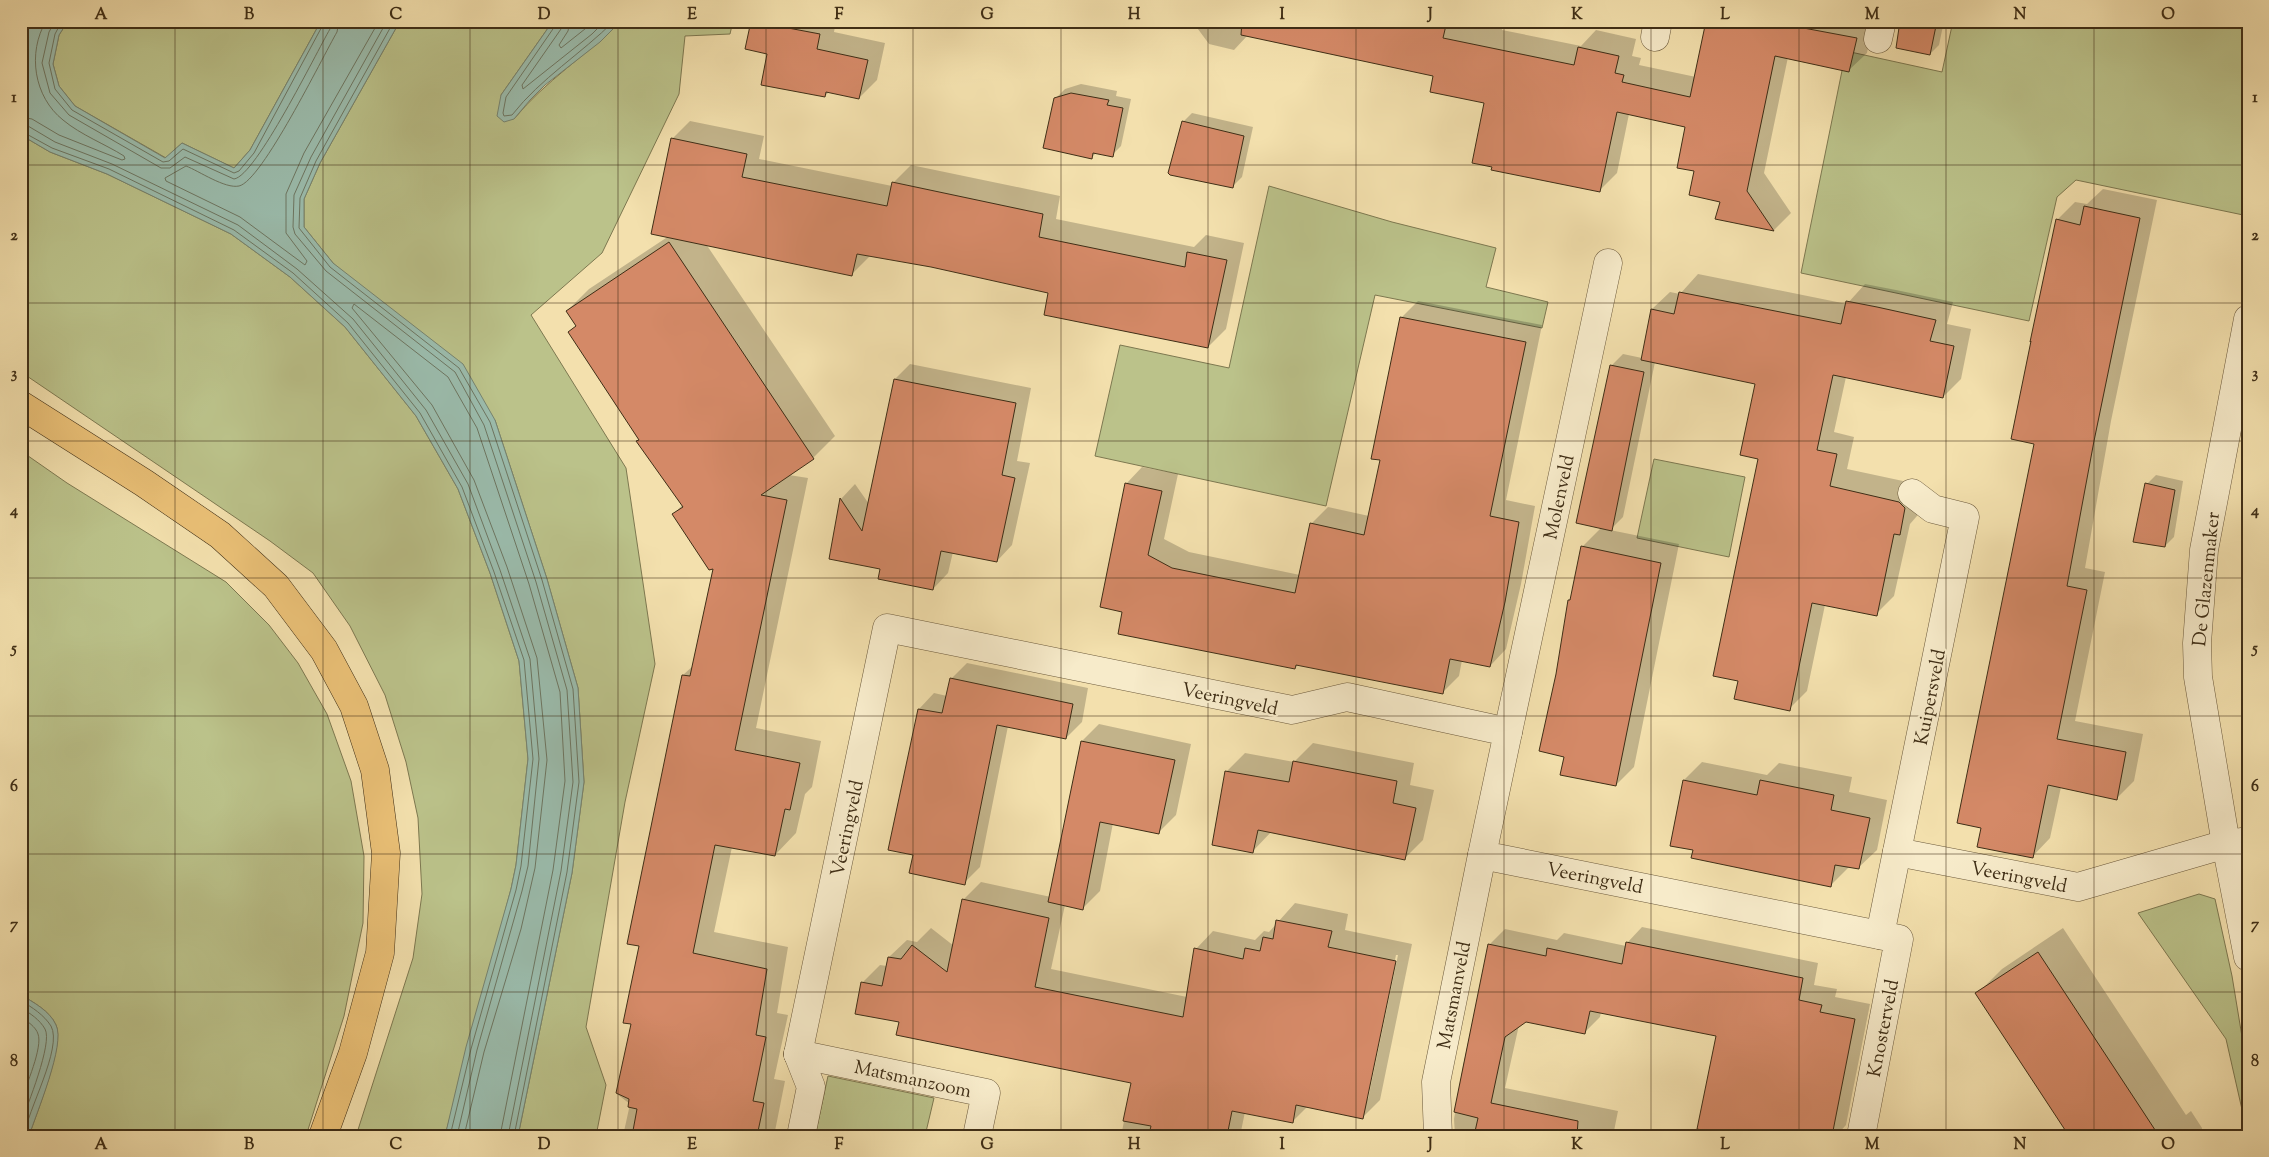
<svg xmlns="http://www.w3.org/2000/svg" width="2269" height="1157" font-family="'Sorts Mill Goudy',serif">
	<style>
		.green { fill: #bbc28a; stroke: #7d7850 }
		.water { fill: #9bbdae; stroke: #768471 }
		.shadow { fill: #0003; fill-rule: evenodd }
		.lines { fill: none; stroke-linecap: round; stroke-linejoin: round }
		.shore { stroke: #6d7662; stroke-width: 1 }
		.building { fill: #d48967; stroke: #3f2e16 }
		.minor-casing { stroke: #6c5a3c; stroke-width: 29 }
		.highway-casing { stroke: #3f2e16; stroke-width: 29 }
		.minor { stroke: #f7ebca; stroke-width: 28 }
		.highway { stroke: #eac076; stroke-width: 28 }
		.grid { fill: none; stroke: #3f2e16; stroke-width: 1; stroke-opacity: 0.55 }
		.labels { text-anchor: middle; stroke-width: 4.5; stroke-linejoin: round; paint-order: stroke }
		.street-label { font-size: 19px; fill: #3f2e16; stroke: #f7ebca }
		.neatline { fill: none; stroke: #3f2e16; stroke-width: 2 }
		.grid-label { font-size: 16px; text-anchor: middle; font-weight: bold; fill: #3f2e16 }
	</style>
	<rect width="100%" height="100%" fill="#f3e0ad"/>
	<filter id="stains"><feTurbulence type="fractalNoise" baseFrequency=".004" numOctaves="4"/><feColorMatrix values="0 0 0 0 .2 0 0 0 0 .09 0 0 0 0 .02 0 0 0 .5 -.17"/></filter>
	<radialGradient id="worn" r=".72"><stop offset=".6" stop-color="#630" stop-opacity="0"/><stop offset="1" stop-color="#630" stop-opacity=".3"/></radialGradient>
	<g class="green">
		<path d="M 68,21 L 321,21 L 250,150 L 234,168 L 182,143 L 166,158 L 75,106 L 59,86 L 53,64 L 59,35 Z"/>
		<path d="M 400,21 L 553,21 L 501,95 L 514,119 C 545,81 587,55 621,21 L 733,21 L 730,34 L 685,36 L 679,94 L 602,253 L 531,315 L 626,468 L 655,664 L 625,802 L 586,1027 L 606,1085 L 596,1136 L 518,1136 L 572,873 L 584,782 L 578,688 L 547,579 L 495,420 L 333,263 L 304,227 L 304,199 L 320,163 Z"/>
		<path d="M 1953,21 L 2248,21 L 2248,216 L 2076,180 L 2057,197 L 2029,321 L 1801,273 L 1846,51 L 1942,72 Z"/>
		<path d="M 21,135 L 50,152 L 107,174 L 231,234 L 290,277 L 345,327 L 416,416 L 458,489 L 490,573 L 519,661 L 528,759 L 516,865 L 511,889 L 445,1136 L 356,1136 L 413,958 L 422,894 L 418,818 L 406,762 L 385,695 L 350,626 L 313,573 L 270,541 L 21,372 Z"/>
		<path d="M 1269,186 L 1392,222 L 1496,248 L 1486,287 L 1548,302 L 1542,328 L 1375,295 L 1326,506 L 1095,456 L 1120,345 L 1229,368 Z"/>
		<path d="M 21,451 L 67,483 L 226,582 L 269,625 L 298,663 L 327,714 L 351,781 L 364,856 L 363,923 L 344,1016 L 306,1136 L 29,1136 C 36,1114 65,1044 56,1025 C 50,1011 33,1002 21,995 Z"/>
		<path d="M 1654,459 L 1745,477 L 1729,557 L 1637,538 Z"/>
		<path d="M 2199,894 L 2215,899 L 2232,976 L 2248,1073 L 2248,1136 L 2226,1039 L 2138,913 Z"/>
		<path d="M 828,1076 L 934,1098 L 925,1136 L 815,1136 Z"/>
	</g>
	<g class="water">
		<path d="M 21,21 L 68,21 L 59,35 L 53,64 L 59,86 L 75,106 L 165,158 L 182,143 L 234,168 L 250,150 L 321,21 L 400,21 L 320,163 L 304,199 L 304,227 L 333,263 L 463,364 L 495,420 L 547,579 L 578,688 L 584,782 L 572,873 L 518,1136 L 445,1136 L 466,1047 L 511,889 L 516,865 L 528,759 L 519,661 L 490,573 L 458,489 L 416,416 L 345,327 L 290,277 L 231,234 L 107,174 L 50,152 L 21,135 Z"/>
		<path d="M 553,21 L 621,21 L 600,42 L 545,85 L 530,100 L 514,119 L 504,122 L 497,116 L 501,95 Z"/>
		<path d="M 21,995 C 33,1002 50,1011 56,1025 C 66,1044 36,1114 29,1136 L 21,1136 Z"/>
	</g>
	<g class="shadow">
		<path d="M 752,21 L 836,21 L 834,32 L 885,43 L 877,80 L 859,98 L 829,92 L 825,96 L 769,53 Z"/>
		<path d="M 1175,21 L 1504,21 L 1502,30 L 1581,46 L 1596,30 L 1636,39 L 1632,56 L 1641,58 L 1639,65 L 1696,77 L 1708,21 L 1873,21 L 1867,53 L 1849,70 L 1788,57 L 1764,173 L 1791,213 L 1774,230 L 1717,218 L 1721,201 L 1696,170 L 1687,126 L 1629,114 L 1617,173 L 1599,191 L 1486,102 L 1435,75 L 1247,36 L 1234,50 L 1209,44 L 1195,25 Z"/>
		<path d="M 1903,21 L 1944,21 L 1939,45 L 1930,54 Z"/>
		<path d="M 1081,84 L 1117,91 L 1116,96 L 1131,99 L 1121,146 L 1112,155 L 1097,152 L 1092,157 L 1055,99 L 1065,89 Z"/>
		<path d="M 1192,113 L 1253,127 L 1242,177 L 1233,186 L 1183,122 Z"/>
		<path d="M 690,121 L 764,136 L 759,159 L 892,186 L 893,183 L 911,165 L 1060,196 L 1056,219 L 1194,247 L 1206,235 L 1244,243 L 1226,329 L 1208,347 L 1050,292 L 931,265 L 870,256 L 852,274 L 706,244 L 835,436 L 813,458 L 789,475 L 808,478 L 756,728 L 821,741 L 812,787 L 805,794 L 796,833 L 775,855 L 732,847 L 714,932 L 788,947 L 777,1013 L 788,1015 L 774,1079 L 785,1081 L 774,1136 L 623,1136 L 630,1104 L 617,1094 L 632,1023 L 640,945 L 683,675 L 694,665 L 714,568 L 673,515 L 683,504 L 570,332 L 577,325 L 567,311 L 589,289 L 669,236 L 672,139 Z"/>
		<path d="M 2103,189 L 2157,200 L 2111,421 L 2085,568 L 2105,572 L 2075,721 L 2143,734 L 2134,781 L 2116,799 L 2061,787 L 2050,838 L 2032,857 L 2036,443 L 2057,220 L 2075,202 L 2087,204 Z"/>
		<path d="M 1698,274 L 1847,304 L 1865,284 L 1896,290 L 1953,302 L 1947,324 L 1971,329 L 1961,379 L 1943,397 L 1846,377 L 1834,432 L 1854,437 L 1847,469 L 1917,484 L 1923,489 L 1917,516 L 1910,524 L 1894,596 L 1876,614 L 1825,605 L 1807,691 L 1789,709 L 1739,680 L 1759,458 L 1756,383 L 1655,362 L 1623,517 L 1610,530 L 1679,544 L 1634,767 L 1616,785 L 1565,756 L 1557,674 L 1569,600 L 1572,598 L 1582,547 L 1602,527 L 1611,366 L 1623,354 L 1642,358 L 1652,309 L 1670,292 L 1680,294 Z"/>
		<path d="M 1418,301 L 1542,325 L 1506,500 L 1535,506 L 1521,584 L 1506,649 L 1490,666 L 1462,660 L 1459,676 L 1442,693 L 1299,664 L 1295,668 L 1124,611 L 1126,484 L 1142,467 L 1178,474 L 1164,539 L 1189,552 L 1300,575 L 1311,524 L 1328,507 L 1369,516 L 1382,459 L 1401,318 Z"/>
		<path d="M 910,364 L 1031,388 L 1017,461 L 1030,463 L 1012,545 L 997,561 L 953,552 L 948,573 L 933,589 L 882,568 L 831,558 L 841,499 L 855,484 L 869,504 L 895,379 Z"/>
		<path d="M 2156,475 L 2183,481 L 2174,537 L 2165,546 L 2147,484 Z"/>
		<path d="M 967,663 L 1088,688 L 1082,722 L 1066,738 L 1008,726 L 980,867 L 964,883 L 914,854 L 919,709 L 934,693 L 947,696 L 951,679 Z"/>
		<path d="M 1099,724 L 1191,744 L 1176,815 L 1159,832 L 1113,823 L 1100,891 L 1083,908 L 1065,905 L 1051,969 L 1187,997 L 1196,949 L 1213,931 L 1255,940 L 1264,931 L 1269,932 L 1295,903 L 1348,914 L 1345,930 L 1412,944 L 1380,1100 L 1362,1118 L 1308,1106 L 1292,1122 L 1245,1112 L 1240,1136 L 1121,1136 L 1132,1082 L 900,1021 L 863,982 L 880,965 L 887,966 L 889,957 L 907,940 L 917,942 L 931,928 L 954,946 L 963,900 L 981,882 L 1051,897 L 1082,741 ZM 1396,955 L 1398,955 L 1368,1099 L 1366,1099 Z"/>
		<path d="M 1313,743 L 1414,763 L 1410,785 L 1434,790 L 1423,840 L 1405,858 L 1272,831 L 1253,851 L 1226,772 L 1245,753 L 1294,762 Z"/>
		<path d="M 1702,762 L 1767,775 L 1779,763 L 1852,777 L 1849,792 L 1887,800 L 1877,850 L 1858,868 L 1850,866 L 1831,885 L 1694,849 L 1684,780 Z"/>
		<path d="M 1642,927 L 1818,963 L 1814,985 L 1837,989 L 1835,997 L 1870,1004 L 1846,1125 L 1836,1136 L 1807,1136 L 1718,1035 L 1601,1012 L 1600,1017 L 1585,1032 L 1525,1020 L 1519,1025 L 1505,1088 L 1618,1111 L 1613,1136 L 1455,1136 L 1454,1119 L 1463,1066 L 1489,945 L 1505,929 L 1557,940 L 1564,933 L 1626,946 L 1627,943 Z"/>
		<path d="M 2063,928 L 2186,1115 L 2191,1111 L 2202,1128 L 2201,1136 L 2071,1136 L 1977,994 L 2002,969 Z"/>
	</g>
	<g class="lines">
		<g class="shore">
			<path d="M 55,21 L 49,32 L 42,63 L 50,93 L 69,115 L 161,168 L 170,168 L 185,157 L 234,179 C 256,176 316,53 330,29 L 332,21"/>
			<path d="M 62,21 L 55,34 L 49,63 L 55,89 L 72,110 L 163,162 L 169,161 L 183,149 L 234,173 L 239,171 L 254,153 L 325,21"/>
			<path d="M 339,21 L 337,32 C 322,58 262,181 239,186 C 225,189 199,171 186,166 L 165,178 L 166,181 L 240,217 L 305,265 L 307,261 L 286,233 L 286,194 L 304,153 L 379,21"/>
			<path d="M 387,21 L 311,157 L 294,195 L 293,227 L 295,234 L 326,271 L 455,372 L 484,425 L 536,582 L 567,690 L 573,782 L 561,871 L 508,1136"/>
			<path d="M 394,21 L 316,161 L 300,198 L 299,228 L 330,267 L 459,368 L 490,422 L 542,580 L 573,689 L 579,782 L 567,872 L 514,1136"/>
			<path d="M 556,21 L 555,26 L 506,97 L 503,113 L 504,116 L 512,115 C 541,78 581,54 614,21"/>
			<path d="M 563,21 L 561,29 L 522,85 L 523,89 L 592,34 L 605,21"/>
			<path d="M 570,21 L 568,31 L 559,45 L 561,48 L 595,21"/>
			<path d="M 21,117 L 32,119 L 59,135 L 122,160 L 125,159 L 124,156 C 105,144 81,135 63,120 C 34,97 27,53 46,21"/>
			<path d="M 21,124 L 28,126 L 55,142 L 112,164 L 238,225 L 297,269 L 353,319 L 426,410 L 468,484 L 500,570 L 530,659 L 539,759 L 528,866 L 522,891 L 477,1050 L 457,1136"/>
			<path d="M 21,131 L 52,148 L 109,169 L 234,230 L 293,273 L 348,323 L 420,413 L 462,487 L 494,572 L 524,660 L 533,759 L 521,866 L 516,890 L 471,1049 L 450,1136"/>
			<path d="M 21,1001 C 32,1007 44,1015 51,1026 C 63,1048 27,1111 24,1136"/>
			<path d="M 21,1008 C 30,1013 40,1020 45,1029 C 53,1043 27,1106 21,1123"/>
			<path d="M 21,1017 C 27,1021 36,1027 38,1034 C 43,1047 26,1086 21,1100"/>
			<path d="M 464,1136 L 484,1052 L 521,929 L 535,868 L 547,760 L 537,658 L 507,567 L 474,480 L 432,405 L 352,308 L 354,304 L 448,377 L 477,428 L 529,584 L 560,692 L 565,781 L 553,870 L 500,1136"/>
		</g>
	</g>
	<g class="building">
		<path d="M 751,21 L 820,34 L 817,49 L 868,60 L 859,99 L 826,92 L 825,97 L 761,85 L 767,54 L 745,49 Z"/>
		<path d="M 1242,21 L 1447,21 L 1443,38 L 1574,65 L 1578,47 L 1619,56 L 1615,73 L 1624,75 L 1622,82 L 1690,97 L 1706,21 L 1766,21 L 1857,38 L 1849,72 L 1775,56 L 1747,191 L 1774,231 L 1715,219 L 1720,202 L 1689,195 L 1694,171 L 1677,168 L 1685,127 L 1617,112 L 1600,192 L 1491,170 L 1492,167 L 1472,163 L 1484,103 L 1430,92 L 1433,76 L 1241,35 Z"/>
		<path d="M 1900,21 L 1937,21 L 1930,55 L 1896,48 Z"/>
		<path d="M 1071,93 L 1109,100 L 1107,105 L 1123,108 L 1113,157 L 1093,153 L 1092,159 L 1043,148 L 1054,98 Z"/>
		<path d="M 1182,121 L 1244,136 L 1233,188 L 1170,175 L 1168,173 Z"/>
		<path d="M 671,138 L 747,154 L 742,177 L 887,206 L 892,182 L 1043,214 L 1039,237 L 1185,267 L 1187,252 L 1227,260 L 1208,348 L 1044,315 L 1048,293 L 931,267 L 857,254 L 852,276 L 651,234 Z"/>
		<path d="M 2084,206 L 2140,218 L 2094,441 L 2067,586 L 2087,590 L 2057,739 L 2126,752 L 2117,800 L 2048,785 L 2033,858 L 1977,847 L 1981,828 L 1957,823 L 2034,444 L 2011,439 L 2031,341 L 2030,342 L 2056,219 L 2080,225 Z"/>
		<path d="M 669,242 L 814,459 L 761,495 L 787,500 L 735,750 L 800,763 L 790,810 L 785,809 L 775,856 L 715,845 L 693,953 L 767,969 L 756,1035 L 766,1037 L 753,1101 L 764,1103 L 757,1136 L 632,1136 L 637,1109 L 628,1107 L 629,1099 L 616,1093 L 631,1024 L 623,1023 L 639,946 L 627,944 L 682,675 L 690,676 L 713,569 L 709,570 L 672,514 L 683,507 L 636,441 L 639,440 L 568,332 L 576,326 L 566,311 Z"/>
		<path d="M 1679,292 L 1841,324 L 1846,301 L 1877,307 L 1936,320 L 1930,341 L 1954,346 L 1943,398 L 1833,375 L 1817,450 L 1837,454 L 1830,486 L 1899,502 L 1905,508 L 1900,535 L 1894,534 L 1877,616 L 1812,603 L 1790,711 L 1734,699 L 1738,681 L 1713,676 L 1758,459 L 1740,455 L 1755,384 L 1641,360 L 1651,309 L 1674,314 Z"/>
		<path d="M 1400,317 L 1526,342 L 1490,516 L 1519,522 L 1505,602 L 1490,667 L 1450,659 L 1443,694 L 1296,665 L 1295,669 L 1118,634 L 1122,612 L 1100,607 L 1125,483 L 1162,491 L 1148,555 L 1172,568 L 1295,593 L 1310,523 L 1364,535 L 1380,460 L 1371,459 Z"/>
		<path d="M 1610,365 L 1644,372 L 1612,531 L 1576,523 Z"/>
		<path d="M 894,379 L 1016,403 L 1002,475 L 1015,478 L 997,562 L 941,551 L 933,590 L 878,579 L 880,569 L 829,559 L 840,498 L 862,531 Z"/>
		<path d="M 2145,483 L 2175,490 L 2165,547 L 2133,542 Z"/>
		<path d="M 1581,546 L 1661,563 L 1616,786 L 1560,775 L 1564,757 L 1539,751 L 1556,674 L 1568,600 L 1570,600 Z"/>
		<path d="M 950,678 L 1073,704 L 1066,739 L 997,725 L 965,885 L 909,873 L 913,855 L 888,850 L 918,709 L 942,713 Z"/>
		<path d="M 1081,741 L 1175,760 L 1159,834 L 1100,822 L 1083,910 L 1048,902 Z"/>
		<path d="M 1293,761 L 1397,781 L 1393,803 L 1416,808 L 1405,860 L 1258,830 L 1253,853 L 1212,845 L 1225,771 L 1289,782 Z"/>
		<path d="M 1683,780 L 1757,795 L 1760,780 L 1834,795 L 1831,810 L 1870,818 L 1859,869 L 1835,865 L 1831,887 L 1691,858 L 1693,850 L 1670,846 Z"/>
		<path d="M 962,899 L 1049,918 L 1035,987 L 1183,1017 L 1194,948 L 1243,959 L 1245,948 L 1260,951 L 1263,937 L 1273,939 L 1276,920 L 1332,931 L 1328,947 L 1396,961 L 1363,1119 L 1296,1105 L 1293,1123 L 1232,1111 L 1227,1136 L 1181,1136 L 1150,1130 L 1151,1126 L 1123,1121 L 1131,1083 L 896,1035 L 899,1022 L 855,1014 L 861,982 L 882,986 L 888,957 L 901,959 L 912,945 L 947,972 Z"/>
		<path d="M 1626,942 L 1803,978 L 1799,1000 L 1822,1005 L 1820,1012 L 1855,1019 L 1832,1136 L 1730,1136 L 1697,1129 L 1716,1036 L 1590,1011 L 1585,1034 L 1526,1022 L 1505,1037 L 1491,1103 L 1578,1121 L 1577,1136 L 1474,1136 L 1478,1118 L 1454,1112 L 1488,944 L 1546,956 L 1547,948 L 1622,964 Z"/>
		<path d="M 2038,952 L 2142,1110 L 2159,1136 L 2069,1136 L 1975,993 Z"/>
	</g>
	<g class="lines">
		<g class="minor-casing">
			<g id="minor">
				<path d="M 1655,37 L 1658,21"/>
				<path d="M 1878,39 L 1882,21"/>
				<path d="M 2248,319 L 2204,550 L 2197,643 L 2198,677 L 2226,844 L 2248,957"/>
				<path d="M 1508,732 L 1608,263"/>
				<path d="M 1897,852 L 2078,887 L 2226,844 L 2248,841"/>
				<path d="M 1880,935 L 1965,517 L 1933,509 L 1912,493"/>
				<path d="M 798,1054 L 887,628 L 1292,710 L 1347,697 L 1508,732 L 1482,855 L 1899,939 L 1861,1136"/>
				<path d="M 798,1054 L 986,1093 L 977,1136"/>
				<path d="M 798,1054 L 811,1087 L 801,1136"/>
				<path d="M 1438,1136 L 1436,1082 L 1482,855"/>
			</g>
		</g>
		<g class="highway-casing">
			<path id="highway" d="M 21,405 L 144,483 L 220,535 L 276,586 L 324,650 L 354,706 L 375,770 L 386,853 L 380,953 L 353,1053 L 323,1136"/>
		</g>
		<use href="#minor" class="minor"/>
		<use href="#highway" class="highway"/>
	</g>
	<path class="grid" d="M 175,21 L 175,1136M 323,21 L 323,1136M 470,21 L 470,1136M 618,21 L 618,1136M 766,21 L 766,1136M 913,21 L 913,1136M 1061,21 L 1061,1136M 1208,21 L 1208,1136M 1356,21 L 1356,1136M 1504,21 L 1504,1136M 1651,21 L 1651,1136M 1799,21 L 1799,1136M 1946,21 L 1946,1136M 2094,21 L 2094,1136M 21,165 L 2248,165M 21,303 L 2248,303M 21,441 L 2248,441M 21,578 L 2248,578M 21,716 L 2248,716M 21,854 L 2248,854M 21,992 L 2248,992"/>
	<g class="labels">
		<g class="street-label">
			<text transform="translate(1558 497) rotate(-78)" y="7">Molenveld</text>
			<text transform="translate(2205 579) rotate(-84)" y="7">De Glazenmaker</text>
			<text transform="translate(1929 697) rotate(-79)" y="7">Kuipersveld</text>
			<text transform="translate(1230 698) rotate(12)" y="7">Veeringveld</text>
			<text transform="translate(846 828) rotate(-78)" y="7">Veeringveld</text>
			<text transform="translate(2019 876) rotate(11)" y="7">Veeringveld</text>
			<text transform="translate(1595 877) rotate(11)" y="7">Veeringveld</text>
			<text transform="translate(1453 995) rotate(-79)" y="7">Matsmanveld</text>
			<text transform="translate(1882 1028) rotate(-79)" y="7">Knosterveld</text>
			<text transform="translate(913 1078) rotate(12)" y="7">Matsmanzoom</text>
		</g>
	</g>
	<rect width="2269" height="1157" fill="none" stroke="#f3e0ad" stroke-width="55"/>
	<rect x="28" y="28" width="2214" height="1102" class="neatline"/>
	<g class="grid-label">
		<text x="101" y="19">A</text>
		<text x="249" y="19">B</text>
		<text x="396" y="19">C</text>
		<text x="544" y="19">D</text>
		<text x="692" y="19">E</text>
		<text x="839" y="19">F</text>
		<text x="987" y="19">G</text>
		<text x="1134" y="19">H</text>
		<text x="1282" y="19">I</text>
		<text x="1430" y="19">J</text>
		<text x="1577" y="19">K</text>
		<text x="1725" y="19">L</text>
		<text x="1872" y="19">M</text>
		<text x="2020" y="19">N</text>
		<text x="2168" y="19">O</text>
		<text x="14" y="102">1</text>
		<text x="2255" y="102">1</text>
		<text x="14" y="240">2</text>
		<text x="2255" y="240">2</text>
		<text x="14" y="378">3</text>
		<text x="2255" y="378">3</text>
		<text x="14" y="515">4</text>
		<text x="2255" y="515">4</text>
		<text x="14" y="653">5</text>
		<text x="2255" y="653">5</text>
		<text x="14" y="791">6</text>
		<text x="2255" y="791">6</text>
		<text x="14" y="929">7</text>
		<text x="2255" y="929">7</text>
		<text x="14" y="1066">8</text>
		<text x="2255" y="1066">8</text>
		<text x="101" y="1149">A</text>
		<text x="249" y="1149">B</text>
		<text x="396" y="1149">C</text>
		<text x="544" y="1149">D</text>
		<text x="692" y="1149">E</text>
		<text x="839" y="1149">F</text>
		<text x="987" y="1149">G</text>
		<text x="1134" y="1149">H</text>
		<text x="1282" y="1149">I</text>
		<text x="1430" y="1149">J</text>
		<text x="1577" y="1149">K</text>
		<text x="1725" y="1149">L</text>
		<text x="1872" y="1149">M</text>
		<text x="2020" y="1149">N</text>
		<text x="2168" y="1149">O</text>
	</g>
	<rect width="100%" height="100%" filter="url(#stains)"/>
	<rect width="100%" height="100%" fill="url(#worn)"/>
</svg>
